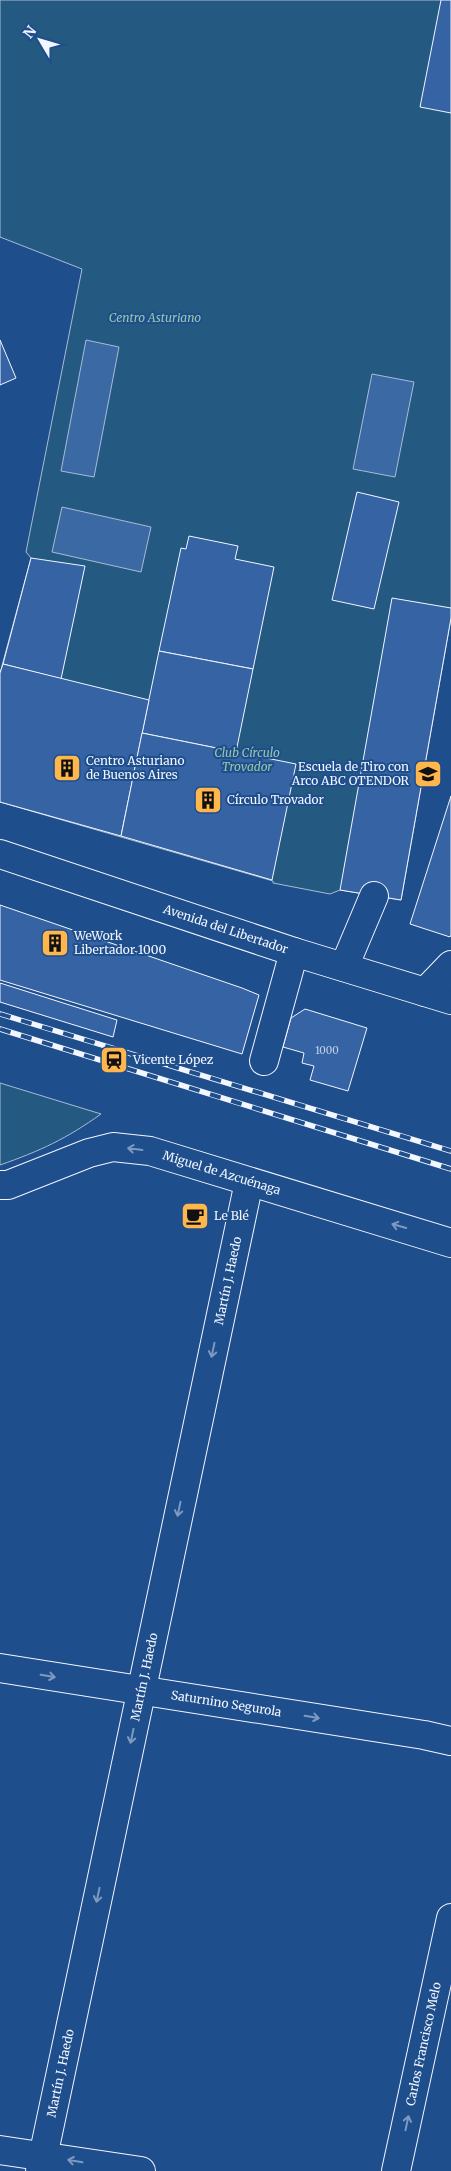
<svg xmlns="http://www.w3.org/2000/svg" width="451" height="2171" font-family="Merriweather,serif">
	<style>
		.green { fill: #245a82; stroke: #a8bbd7 }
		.water { fill: #3b69a3; stroke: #a8bbd7 }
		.building { fill: #3563a3; stroke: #f2f6ff }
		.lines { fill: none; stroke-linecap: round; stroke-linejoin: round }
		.minor-casing { stroke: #f2f6ff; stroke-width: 30 }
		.major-casing { stroke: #f2f6ff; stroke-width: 30 }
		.minor { stroke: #1f4e8c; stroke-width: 28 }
		.major { stroke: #1f4e8c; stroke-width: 28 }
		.rail-casing { stroke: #f2f6ff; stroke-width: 5.5 }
		.rail { stroke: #1f4e8c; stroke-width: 4; stroke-dasharray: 11; stroke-linecap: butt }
		.oneway { stroke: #7e9ac0 }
		.labels { text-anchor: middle; stroke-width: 4; stroke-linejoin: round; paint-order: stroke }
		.number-label { font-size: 10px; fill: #c3d1e8 }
		.park-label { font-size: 12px; font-style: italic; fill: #97c8a6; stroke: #1f4e8c }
		.poi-label { font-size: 12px; fill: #f2f6ff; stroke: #1f4e8c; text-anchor: start }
		.street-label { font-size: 12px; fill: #f2f6ff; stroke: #1f4e8c }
	</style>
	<rect width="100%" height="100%" fill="#1f4e8c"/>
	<g class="green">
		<path d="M 0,0 L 451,0 L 451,618 L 401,900 L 340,890 L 330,894 L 273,883 L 273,881 L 0,802 L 0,673 L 31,558 L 26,552 L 82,269 L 0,237 Z"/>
		<path d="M 0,1083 L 101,1114 C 66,1139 40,1151 0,1165 Z"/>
	</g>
	<g class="water">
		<path d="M 86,340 L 119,347 L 94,477 L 61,471 Z"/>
		<path d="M 372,374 L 414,382 L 395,477 L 353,469 Z"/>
		<path d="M 62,507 L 151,527 L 141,572 L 52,552 Z"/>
	</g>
	<g class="building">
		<path d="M 441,0 L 451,0 L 451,113 L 420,107 Z"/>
		<path d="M 0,340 L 16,378 L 0,385 Z"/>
		<path d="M 357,492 L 399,502 L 374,609 L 332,600 Z"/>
		<path d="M 189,536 L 238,546 L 235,559 L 274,567 L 253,669 L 159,651 L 181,548 L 186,549 Z"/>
		<path d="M 31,558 L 85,566 L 61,679 L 3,664 Z"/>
		<path d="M 392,598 L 451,608 L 451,618 L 401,900 L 340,890 Z"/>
		<path d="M 159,651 L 253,669 L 236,752 L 142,733 Z"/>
		<path d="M 3,664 L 149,700 L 121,836 L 0,802 L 0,673 Z"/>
		<path d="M 142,733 L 296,764 L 272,880 L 121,836 Z"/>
		<path d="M 451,796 L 451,935 L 450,937 L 410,924 Z"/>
		<path d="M 0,905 L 242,988 L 259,995 L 242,1054 L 0,980 Z"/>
		<path d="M 0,983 L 117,1020 L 113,1037 L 0,1002 Z"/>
		<path d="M 305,1009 L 367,1028 L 348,1091 L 310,1080 L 314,1066 L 302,1063 L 304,1053 L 283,1047 L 291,1018 Z"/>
	</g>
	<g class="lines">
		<g class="minor-casing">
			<g id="minor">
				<path d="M 344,967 L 374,896"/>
				<path d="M 425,992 L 451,965"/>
				<path d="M 264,1061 L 294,952"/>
				<path id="s1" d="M 0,1185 L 8,1185 L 89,1153 L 113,1147 L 150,1151 L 451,1243"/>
				<path id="s2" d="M 0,1668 L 424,1735 L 451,1741"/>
				<path d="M 0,2150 L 141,2171"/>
				<path id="s3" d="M 40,2171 L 249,1182"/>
				<path id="s4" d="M 396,2171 L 451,1918"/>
			</g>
		</g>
		<g class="major-casing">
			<g id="major">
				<path id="s5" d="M 0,854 L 294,952 L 451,1000"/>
			</g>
		</g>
		<use href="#minor" class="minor"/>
		<use href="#major" class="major"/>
		<g class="rail-casing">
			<g id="rail">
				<path d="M 0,1014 L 451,1151"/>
				<path d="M 0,1029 L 451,1169"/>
			</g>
		</g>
		<use href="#rail" class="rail"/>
	</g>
	<defs><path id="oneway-shaft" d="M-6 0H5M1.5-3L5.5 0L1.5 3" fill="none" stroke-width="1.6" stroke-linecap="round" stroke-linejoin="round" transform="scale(1.25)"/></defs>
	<g class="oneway">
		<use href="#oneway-shaft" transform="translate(135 1149) rotate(-173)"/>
		<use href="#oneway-shaft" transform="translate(399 1226) rotate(-164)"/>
		<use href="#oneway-shaft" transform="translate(213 1350) rotate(102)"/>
		<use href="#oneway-shaft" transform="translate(179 1509) rotate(102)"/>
		<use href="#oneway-shaft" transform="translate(48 1676) rotate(9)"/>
		<use href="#oneway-shaft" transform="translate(312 1717) rotate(9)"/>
		<use href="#oneway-shaft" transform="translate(132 1736) rotate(102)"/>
		<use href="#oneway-shaft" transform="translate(98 1895) rotate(102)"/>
		<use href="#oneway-shaft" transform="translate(407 2123) rotate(-78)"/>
		<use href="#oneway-shaft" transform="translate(75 2161) rotate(-171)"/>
	</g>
	<defs>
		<g id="building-square" transform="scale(1.4375)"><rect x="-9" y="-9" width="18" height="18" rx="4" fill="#ffb74d" stroke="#1f4e8c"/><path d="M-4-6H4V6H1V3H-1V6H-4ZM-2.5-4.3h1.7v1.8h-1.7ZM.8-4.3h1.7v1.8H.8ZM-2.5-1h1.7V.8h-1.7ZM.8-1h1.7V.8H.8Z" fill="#111"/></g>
		<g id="school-square" transform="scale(1.4375)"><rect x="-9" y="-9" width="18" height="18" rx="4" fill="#ffb74d" stroke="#1f4e8c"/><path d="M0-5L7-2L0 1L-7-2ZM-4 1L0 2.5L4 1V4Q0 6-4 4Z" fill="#111"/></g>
		<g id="station-square" transform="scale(1.4375)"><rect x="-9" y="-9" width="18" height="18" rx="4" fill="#ffb74d" stroke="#1f4e8c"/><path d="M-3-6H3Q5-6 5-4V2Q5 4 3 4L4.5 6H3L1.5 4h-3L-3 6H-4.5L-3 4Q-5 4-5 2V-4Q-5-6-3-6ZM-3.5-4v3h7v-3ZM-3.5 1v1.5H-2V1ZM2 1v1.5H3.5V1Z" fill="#111"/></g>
		<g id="cafe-square" transform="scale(1.4375)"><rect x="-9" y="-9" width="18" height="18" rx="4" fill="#ffb74d" stroke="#1f4e8c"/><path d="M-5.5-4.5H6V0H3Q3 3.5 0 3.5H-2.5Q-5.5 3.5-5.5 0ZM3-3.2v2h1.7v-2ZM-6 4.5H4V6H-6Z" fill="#111"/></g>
	</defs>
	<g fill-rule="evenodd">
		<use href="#building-square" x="67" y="768"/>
		<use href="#school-square" x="428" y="774"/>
		<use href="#building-square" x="208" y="800"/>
		<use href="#building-square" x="55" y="943"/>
		<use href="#station-square" x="114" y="1060"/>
		<use href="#cafe-square" x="195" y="1216"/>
	</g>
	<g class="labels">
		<g class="number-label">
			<text x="327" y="1054">1000</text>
		</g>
		<g class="park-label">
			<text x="155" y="322">Centro Asturiano</text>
			<text x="247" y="757">Club Círculo<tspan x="247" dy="14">Trovador</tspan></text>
		</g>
		<g class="poi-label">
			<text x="86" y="765">Centro Asturiano<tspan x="86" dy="14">de Buenos Aires</tspan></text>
			<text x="409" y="771" text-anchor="end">Escuela de Tiro con<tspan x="409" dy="14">Arco ABC OTENDOR</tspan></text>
			<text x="227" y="804">Círculo Trovador</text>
			<text x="74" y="940">WeWork<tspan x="74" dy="14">Libertador 1000</tspan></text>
			<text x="133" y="1064">Vicente López</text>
			<text x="214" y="1220">Le Blé</text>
		</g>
		<g class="street-label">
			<text dy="4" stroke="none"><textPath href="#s5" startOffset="238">Avenida del Libertador</textPath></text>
			<text dy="4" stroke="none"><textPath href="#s1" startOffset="232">Miguel de Azcuénaga</textPath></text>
			<text dy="4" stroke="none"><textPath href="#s3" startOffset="910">Martín J. Haedo</textPath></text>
			<text dy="4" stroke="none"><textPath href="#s3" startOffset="505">Martín J. Haedo</textPath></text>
			<text dy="4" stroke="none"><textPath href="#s2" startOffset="229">Saturnino Segurola</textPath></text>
			<text dy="4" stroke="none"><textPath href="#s4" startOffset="130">Carlos Francisco Melo</textPath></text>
			<text dy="4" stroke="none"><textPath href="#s3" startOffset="100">Martín J. Haedo</textPath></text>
		</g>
	</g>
	<g transform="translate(40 40) rotate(308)" stroke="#1f4e8c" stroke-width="4" paint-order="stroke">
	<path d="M0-4L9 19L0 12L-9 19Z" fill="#f2f6ff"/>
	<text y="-8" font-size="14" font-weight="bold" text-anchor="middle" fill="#f2f6ff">N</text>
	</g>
</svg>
